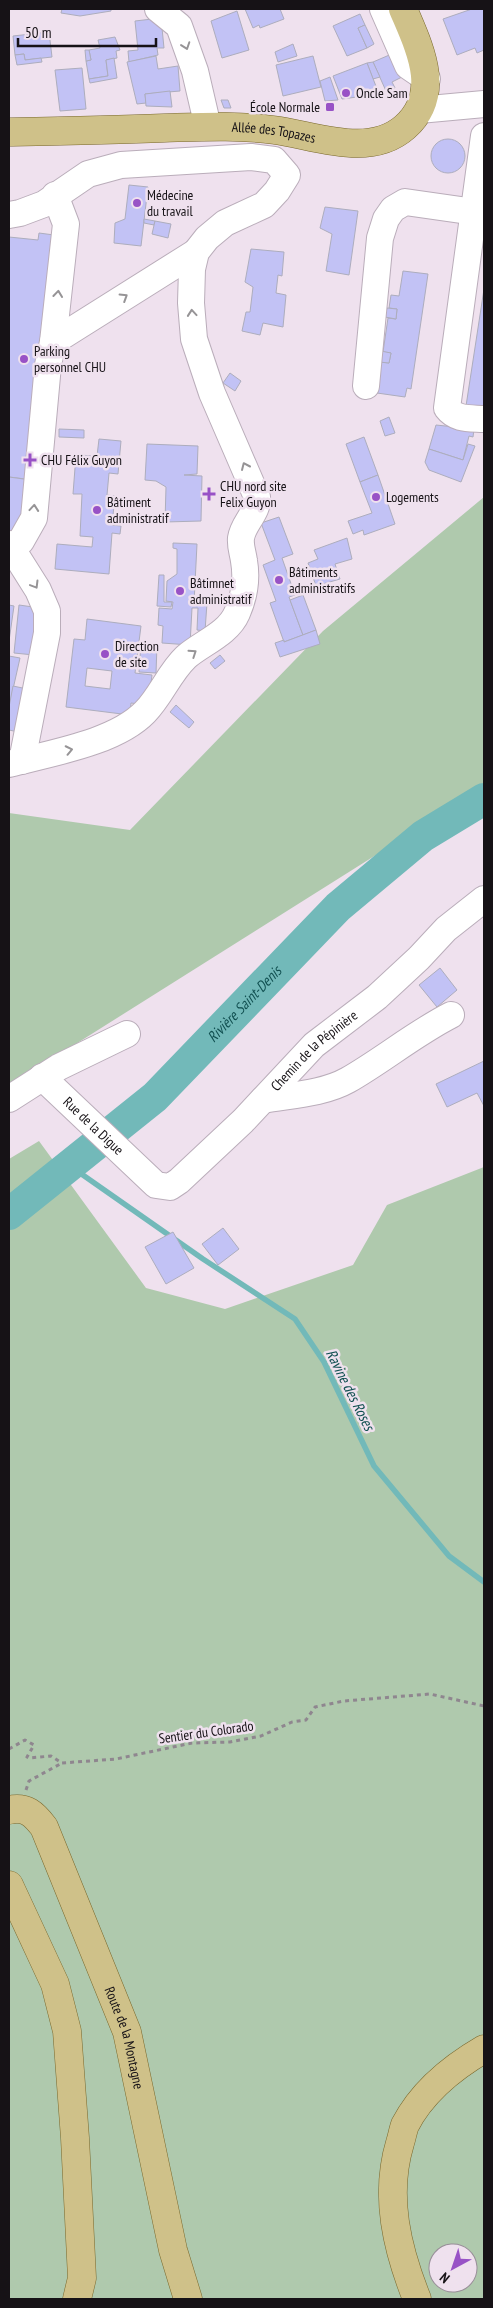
<svg xmlns="http://www.w3.org/2000/svg" width="493" height="2308" font-family="'PT Sans Narrow',sans-serif">
	<style>
		.green { fill: #afc9ad; fill-rule: evenodd }
		.lines { fill: none; stroke-linecap: round; stroke-linejoin: round }
		.stream { stroke: #72b9b9; stroke-width: 5.5 }
		.river { stroke: #72b9b9; stroke-width: 32 }
		.building { fill: #c2c2f5; stroke: #adadbd; fill-rule: evenodd }
		.minor-casing { stroke: #baadba; stroke-width: 28 }
		.major-casing { stroke: #79682d; stroke-width: 29 }
		.path { stroke: #8f868f; stroke-width: 3; stroke-dasharray: 4 4; stroke-linecap: butt }
		.minor { stroke: #fff; stroke-width: 26 }
		.major { stroke: #cfc189; stroke-width: 28 }
		.oneway { stroke: #969496 }
		.poi-dot { fill: #9852c6; stroke: #efe1ee; stroke-width: 2 }
		.labels { text-anchor: middle; stroke-width: 5; stroke-linejoin: round; paint-order: stroke }
		.poi-label { font-size: 14px; fill: #161216; stroke: #efe1ee; text-anchor: start }
		.street-label { font-size: 14px; fill: #161216; stroke: #efe1ee }
		.water-label { font-size: 15px; font-style: italic; fill: #115051; stroke: #efe1ee }
	</style>
	<rect width="100%" height="100%" fill="#efe1ee"/>
	<g class="green">
		<path d="M 484,497 L 484,787 L 9,1086 L 9,813 L 130,830 L 323,631 Z"/>
		<path d="M 39,1141 L 146,1288 L 225,1309 L 353,1265 L 387,1205 L 484,1167 L 484,2299 L 9,2299 L 9,1159 ZM 438,2253 L 468,2253 L 468,2283 L 438,2283 Z"/>
	</g>
	<g class="lines">
		<path class="stream" d="M 70,1166 L 203,1259 L 295,1319 L 324,1362 L 374,1466 L 449,1556 L 484,1582"/>
		<path class="river" id="s1" d="M 9,1214 L 155,1097 L 338,907 L 423,836 L 484,799"/>
	</g>
	<g class="building">
		<path d="M 62,9 L 111,9 L 111,11 L 80,16 L 61,13 Z"/>
		<path d="M 245,9 L 280,9 L 284,19 L 260,28 L 259,25 L 253,28 Z"/>
		<path d="M 472,9 L 484,9 L 484,50 L 477,53 L 475,48 L 457,55 L 443,19 Z"/>
		<path d="M 237,11 L 249,50 L 222,58 L 211,21 Z"/>
		<path d="M 360,14 L 365,25 L 358,28 L 367,48 L 347,56 L 333,26 Z"/>
		<path d="M 161,18 L 164,48 L 157,48 L 158,55 L 129,62 L 128,51 L 138,50 L 135,21 Z"/>
		<path d="M 365,25 L 374,44 L 367,48 L 358,28 Z"/>
		<path d="M 49,32 L 52,57 L 25,60 L 24,54 L 15,55 L 13,36 Z"/>
		<path d="M 115,37 L 120,50 L 116,51 L 117,58 L 106,60 L 108,76 L 89,79 L 86,61 L 91,60 L 89,50 L 100,48 L 98,40 Z"/>
		<path d="M 293,44 L 297,56 L 278,62 L 275,52 Z"/>
		<path d="M 85,50 L 89,50 L 91,60 L 86,61 Z"/>
		<path d="M 394,53 L 402,77 L 392,82 L 395,88 L 386,91 L 373,62 Z"/>
		<path d="M 24,54 L 25,60 L 41,58 L 42,62 L 17,65 L 15,55 Z"/>
		<path d="M 156,56 L 158,69 L 178,66 L 180,91 L 145,94 L 146,103 L 137,104 L 127,62 Z"/>
		<path d="M 313,56 L 321,87 L 283,96 L 276,65 Z"/>
		<path d="M 114,58 L 117,78 L 90,83 L 89,79 L 108,76 L 106,60 Z"/>
		<path d="M 373,62 L 380,77 L 373,79 L 367,63 Z"/>
		<path d="M 367,63 L 379,94 L 342,99 L 333,76 Z"/>
		<path d="M 82,68 L 86,109 L 60,111 L 55,70 Z"/>
		<path d="M 330,77 L 338,100 L 325,101 L 320,81 Z"/>
		<path d="M 170,91 L 172,107 L 146,106 L 145,94 Z"/>
		<path d="M 221,100 L 228,100 L 231,108 L 224,108 Z"/>
		<circle cx="448" cy="156" r="17"/>
		<path d="M 129,185 L 148,187 L 141,246 L 114,243 L 115,223 L 125,219 Z"/>
		<path d="M 325,207 L 358,211 L 349,275 L 326,271 L 332,234 L 320,228 Z"/>
		<path d="M 144,219 L 155,221 L 154,225 L 144,223 Z"/>
		<path d="M 155,221 L 171,224 L 168,238 L 152,234 Z"/>
		<path d="M 39,233 L 54,235 L 25,479 L 9,477 L 9,237 L 38,240 Z"/>
		<path d="M 251,249 L 284,252 L 282,276 L 278,275 L 276,293 L 286,295 L 283,327 L 263,323 L 260,335 L 242,331 L 246,312 L 250,312 L 253,287 L 245,282 Z"/>
		<path d="M 403,271 L 428,274 L 411,389 L 407,388 L 405,397 L 377,393 L 381,362 L 389,363 L 391,353 L 383,352 L 388,318 L 396,319 L 397,309 L 389,308 L 391,295 L 399,296 Z"/>
		<path d="M 484,289 L 484,408 L 466,406 Z"/>
		<path d="M 387,308 L 397,309 L 396,319 L 385,317 Z"/>
		<path d="M 381,351 L 391,353 L 389,363 L 379,362 Z"/>
		<path d="M 230,373 L 241,381 L 235,391 L 223,383 Z"/>
		<path d="M 389,417 L 395,433 L 385,436 L 380,421 Z"/>
		<path d="M 436,425 L 474,429 L 473,437 L 469,436 L 463,460 L 429,449 Z"/>
		<path d="M 59,429 L 84,430 L 84,438 L 59,437 Z"/>
		<path d="M 364,437 L 378,475 L 360,482 L 346,444 Z"/>
		<path d="M 99,439 L 121,441 L 118,474 L 109,473 L 107,495 L 115,496 L 112,525 L 121,526 L 120,534 L 112,533 L 109,574 L 55,569 L 57,544 L 92,547 L 93,537 L 80,536 L 82,494 L 73,494 L 76,455 L 97,456 Z"/>
		<path d="M 147,444 L 198,446 L 197,474 L 184,475 L 202,476 L 201,521 L 165,522 L 166,487 L 156,481 L 145,480 Z"/>
		<path d="M 468,444 L 475,446 L 461,482 L 429,470 L 425,462 L 429,449 L 463,460 Z"/>
		<path d="M 378,475 L 395,524 L 364,535 L 363,530 L 353,534 L 348,521 L 372,513 L 360,482 Z"/>
		<path d="M 9,477 L 31,480 L 30,499 L 15,532 L 9,530 Z"/>
		<path d="M 279,517 L 293,554 L 282,558 L 295,595 L 289,597 L 303,635 L 284,642 L 270,603 L 276,601 L 263,565 L 275,560 L 261,523 Z"/>
		<path d="M 347,538 L 352,559 L 335,564 L 340,579 L 316,586 L 308,563 L 318,559 L 314,550 Z"/>
		<path d="M 173,543 L 197,544 L 194,603 L 207,603 L 205,631 L 197,630 L 198,608 L 192,608 L 190,645 L 162,643 L 163,626 L 158,625 L 159,608 L 172,609 L 173,602 L 166,601 L 167,581 L 177,574 L 177,549 L 173,548 Z"/>
		<path d="M 159,575 L 164,575 L 164,602 L 172,602 L 171,607 L 157,606 Z"/>
		<path d="M 303,595 L 316,630 L 303,635 L 290,600 Z"/>
		<path d="M 9,605 L 14,606 L 9,641 Z"/>
		<path d="M 19,605 L 40,608 L 34,655 L 14,653 Z"/>
		<path d="M 87,619 L 141,626 L 135,673 L 152,675 L 150,691 L 139,704 L 131,703 L 130,715 L 66,707 L 74,639 L 85,640 ZM 87,668 L 112,671 L 110,689 L 85,686 Z"/>
		<path d="M 316,630 L 320,644 L 280,657 L 275,643 L 284,640 L 284,642 Z"/>
		<path d="M 141,644 L 157,645 L 156,673 L 139,672 Z"/>
		<path d="M 220,655 L 225,661 L 215,669 L 210,663 Z"/>
		<path d="M 9,656 L 20,658 L 9,707 Z"/>
		<path d="M 13,686 L 32,690 L 23,733 L 9,730 L 9,707 Z"/>
		<path d="M 176,705 L 194,722 L 189,728 L 170,712 Z"/>
		<path d="M 440,968 L 457,990 L 437,1007 L 419,985 Z"/>
		<path d="M 484,1061 L 484,1106 L 477,1093 L 447,1107 L 436,1084 Z"/>
		<path d="M 223,1228 L 239,1249 L 218,1265 L 202,1244 Z"/>
		<path d="M 173,1232 L 194,1268 L 166,1284 L 145,1247 Z"/>
	</g>
	<g class="lines">
		<g class="minor-casing">
			<g id="minor">
				<path d="M 158,9 L 179,26 L 195,71 L 208,127"/>
				<path d="M 383,9 L 408,66 L 427,79"/>
				<path d="M 419,110 L 484,104"/>
				<path d="M 484,136 L 447,408 C 456,420 470,418 484,419"/>
				<path d="M 9,215 L 20,213 L 44,204 L 88,174 L 121,165 L 251,157 L 274,160 L 287,175 L 277,191 L 264,205 L 225,223 L 207,238 L 196,252 L 192,269 L 191,303 L 194,339 L 212,393 L 257,497 C 259,512 243,523 241,538 C 240,546 243,553 244,561 C 247,578 244,597 237,613 C 228,634 202,643 186,657 C 169,673 161,696 145,712 C 115,743 50,753 9,764"/>
				<path d="M 53,342 L 196,252"/>
				<path d="M 366,386 L 380,238 L 386,219 L 393,209 L 405,202 L 475,212"/>
				<path d="M 9,544 L 38,590 L 47,611 L 47,633 L 22,761"/>
				<path d="M 11,549 L 21,541 L 34,518 L 48,365 L 53,342 L 66,224 L 55,195"/>
				<path id="s2" d="M 42,1077 L 156,1185 L 170,1187 L 179,1181 L 243,1121 L 314,1045 L 377,997 L 419,958 L 446,929 L 484,899"/>
				<path d="M 9,1099 L 59,1067 L 127,1034"/>
				<path d="M 263,1100 C 290,1095 323,1094 348,1080 C 383,1060 414,1034 451,1015"/>
			</g>
		</g>
		<g class="major-casing">
			<g id="major">
				<path id="s3" d="M 9,132 C 60,131 112,130 164,128 C 200,127 238,125 274,130 C 314,135 369,159 405,127 C 443,93 419,47 403,9"/>
				<path id="s4" d="M 9,1810 C 26,1806 34,1814 44,1827 L 127,2032 L 173,2250 L 188,2299"/>
				<path d="M 9,1885 L 55,1984 L 67,2031 L 75,2138 L 82,2278 L 77,2299"/>
				<path d="M 417,2299 C 397,2249 384,2196 400,2143 C 402,2137 403,2130 405,2125 C 422,2092 453,2067 484,2049"/>
			</g>
		</g>
		<g class="path">
			<path d="M 9,1749 L 25,1740 L 34,1745 L 27,1757 L 29,1758 L 51,1756 L 62,1763 L 116,1759 L 192,1743 L 230,1742 L 261,1736 L 292,1722 L 306,1720 L 315,1707 L 344,1701 L 430,1694 L 484,1706"/>
			<path d="M 26,1790 L 29,1781 L 62,1763"/>
		</g>
		<use href="#minor" class="minor"/>
		<use href="#major" class="major"/>
	</g>
	<defs><path id="oneway-chevron" d="M-2-3.5L2.5 0L-2 3.5" fill="none" stroke-width="1.6" stroke-linecap="round" stroke-linejoin="round" transform="scale(1.25)"/></defs>
	<g class="oneway">
		<use href="#oneway-chevron" transform="translate(186 46) rotate(71)"/>
		<use href="#oneway-chevron" transform="translate(58 294) rotate(-84)"/>
		<use href="#oneway-chevron" transform="translate(124 297) rotate(-32)"/>
		<use href="#oneway-chevron" transform="translate(192 313) rotate(-95)"/>
		<use href="#oneway-chevron" transform="translate(245 466) rotate(-114)"/>
		<use href="#oneway-chevron" transform="translate(34 508) rotate(-85)"/>
		<use href="#oneway-chevron" transform="translate(35 585) rotate(59)"/>
		<use href="#oneway-chevron" transform="translate(193 653) rotate(-34)"/>
		<use href="#oneway-chevron" transform="translate(69 750) rotate(-12)"/>
	</g>
	<g class="poi-dot">
		<circle cx="346" cy="93" r="5"/>
		<rect x="325" y="102" width="10" height="10" rx="2.5"/>
		<circle cx="137" cy="203" r="5"/>
		<circle cx="24" cy="359" r="5"/>
		<path d="M27.5 452.5h5v5h5v5h-5v5h-5v-5h-5v-5h5z"/>
		<path d="M206.5 486.5h5v5h5v5h-5v5h-5v-5h-5v-5h5z"/>
		<circle cx="376" cy="497" r="5"/>
		<circle cx="97" cy="510" r="5"/>
		<circle cx="279" cy="580" r="5"/>
		<circle cx="180" cy="591" r="5"/>
		<circle cx="105" cy="654" r="5"/>
	</g>
	<g class="labels">
		<g class="poi-label">
			<text x="356" y="98">Oncle Sam</text>
			<text x="320" y="112" text-anchor="end">École Normale</text>
			<text x="147" y="200">Médecine<tspan x="147" dy="16">du travail</tspan></text>
			<text x="34" y="356">Parking<tspan x="34" dy="16">personnel CHU</tspan></text>
			<text x="41" y="465">CHU Félix Guyon</text>
			<text x="220" y="491">CHU nord site<tspan x="220" dy="16">Felix Guyon</tspan></text>
			<text x="386" y="502">Logements</text>
			<text x="107" y="507">Bâtiment<tspan x="107" dy="16">administratif</tspan></text>
			<text x="289" y="577">Bâtiments<tspan x="289" dy="16">administratifs</tspan></text>
			<text x="190" y="588">Bâtimnet<tspan x="190" dy="16">administratif</tspan></text>
			<text x="115" y="651">Direction<tspan x="115" dy="16">de site</tspan></text>
		</g>
		<g class="street-label">
			<text dy="5" stroke="none"><textPath href="#s3" startOffset="265">Allée des Topazes</textPath></text>
			<text dy="5" stroke="none"><textPath href="#s2" startOffset="370">Chemin de la Pépinière</textPath></text>
			<text dy="5" stroke="none"><textPath href="#s2" startOffset="71">Rue de la Digue</textPath></text>
			<text transform="translate(206 1732) rotate(-8)" y="5">Sentier du Colorado</text>
			<text dy="5" stroke="none"><textPath href="#s4" startOffset="268">Route de la Montagne</textPath></text>
		</g>
		<g class="water-label">
			<text dy="5" stroke="none"><textPath href="#s1" startOffset="316">Rivière Saint-Denis</textPath></text>
			<text transform="translate(350 1390) rotate(63)" y="5">Ravine des Roses</text>
		</g>
	</g>
	<rect width="493" height="2308" fill="none" stroke="#161216" stroke-width="20"/>
	<g transform="translate(453 2268) rotate(220)"><circle r="24" fill="#efe1ee" stroke="#988e98"/>
	<path d="M0-4L9 19L0 12L-9 19Z" fill="#9852c6"/>
	<text y="-8" font-size="14" font-weight="bold" text-anchor="middle" fill="#161216">N</text>
	</g>
	<path d="M18 38v8h138v-8" fill="none" stroke="#161216" stroke-width="2.5"/>
	<text x="25" y="38" font-size="15" fill="#161216" stroke="#efe1ee" stroke-width="4" paint-order="stroke">50 m</text>
</svg>
